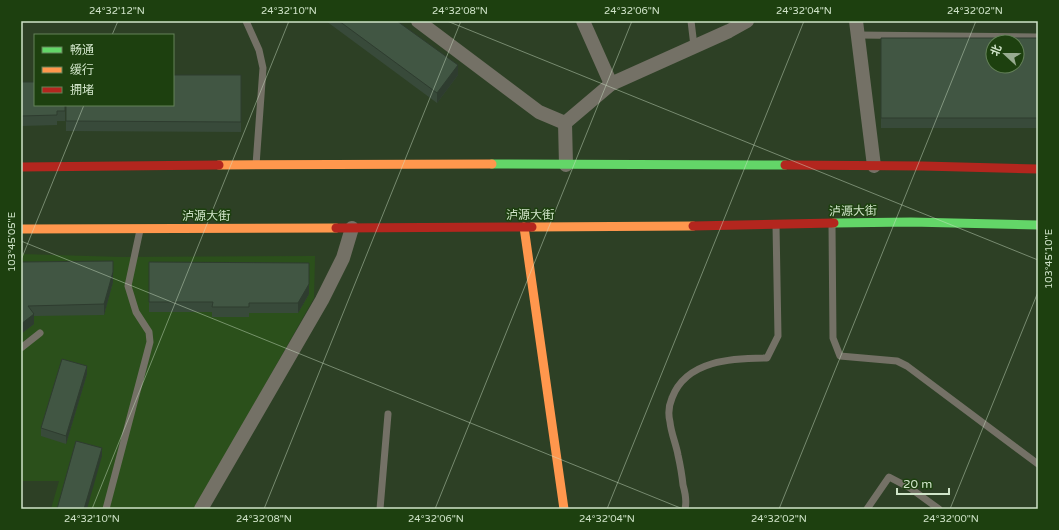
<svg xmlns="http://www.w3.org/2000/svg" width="1059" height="530" font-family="'Varela Round','Noto Sans SC',sans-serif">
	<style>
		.built { fill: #2b501b }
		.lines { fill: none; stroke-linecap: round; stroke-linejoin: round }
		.lane { stroke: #747166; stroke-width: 7 }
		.street { stroke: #747166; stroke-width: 14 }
		.fast { stroke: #63d668; stroke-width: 9 }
		.slow { stroke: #ff974d; stroke-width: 9 }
		.jam { stroke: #b3261e; stroke-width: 9 }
		.wall { fill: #384a3a }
		.shaded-wall { fill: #2e3c2f }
		.building { fill: #415643; stroke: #2e3c2f; fill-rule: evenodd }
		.ticks { fill: none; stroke: #d0e4c9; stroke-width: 1; stroke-opacity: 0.45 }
		.labels { text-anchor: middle; stroke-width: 3; stroke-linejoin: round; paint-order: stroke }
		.street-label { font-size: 12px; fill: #d0e4c9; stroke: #1d400f }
		.neatline { fill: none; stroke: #d0e4c9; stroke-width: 1.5 }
		.ticks-label { font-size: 10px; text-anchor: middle; fill: #d0e4c9 }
	</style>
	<rect width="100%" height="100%" fill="#2d4025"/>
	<path class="built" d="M 21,254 L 121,257 L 315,256 L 314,298 L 195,509 L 51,509 L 59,481 L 21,481 Z"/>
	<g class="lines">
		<g class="lane">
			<path d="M 246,21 L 259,50 L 263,68 L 256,165"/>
			<path d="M 691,21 L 694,46"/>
			<path d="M 858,35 L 1038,37"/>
			<path d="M 832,225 L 833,338 L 840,356 L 897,361 L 907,366 L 1038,464"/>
			<path d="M 21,348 L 40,333"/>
			<path d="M 106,509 L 150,342 L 149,332 L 136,312 L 128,286 L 140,230"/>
			<path d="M 380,509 L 388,414"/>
			<path d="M 685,509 C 687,501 685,492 683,485 C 682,475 680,464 678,455 C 676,444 671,433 670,422 C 668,414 669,405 672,398 C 686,360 733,358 767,358 L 778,336 L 776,225"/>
			<path d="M 867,509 L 889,477 L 910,488 L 939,509"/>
		</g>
		<g class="street">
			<path d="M 418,21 L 539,112 L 565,123"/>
			<path d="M 583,21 L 611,84"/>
			<path d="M 856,21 L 874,166"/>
			<path d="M 565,123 L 611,84 L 729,31 L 747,21"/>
			<path d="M 565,123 L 566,165"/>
			<path d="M 201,509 L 322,300 L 343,258 L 352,228"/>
		</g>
		<g class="fast">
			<path d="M 492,164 L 785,165"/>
			<path d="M 834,223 L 911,222 L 1038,225"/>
		</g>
		<g class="slow">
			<path d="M 219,165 L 492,164"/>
			<path d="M 524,227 L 564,509"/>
			<path d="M 532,227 L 693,226"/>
			<path d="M 21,229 L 336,228"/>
		</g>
		<g class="jam">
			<path d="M 785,165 L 923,166 L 1038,169"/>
			<path d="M 21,167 L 219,165"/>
			<path d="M 693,226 L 834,223"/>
			<path d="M 336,228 L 532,227"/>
		</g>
	</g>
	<g class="wall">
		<path d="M 326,21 L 397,21 L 458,75 L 437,103 Z"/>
		<rect x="881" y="38" width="157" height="90"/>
		<path d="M 241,75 L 241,132 L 66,131 L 66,105 Z"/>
		<path d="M 21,82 L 65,105 L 65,121 L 57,121 L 57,125 L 21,126 Z"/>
		<path d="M 21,262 L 113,282 L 104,315 L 34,316 L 34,324 L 21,334 Z"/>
		<path d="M 149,262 L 309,294 L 298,313 L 249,313 L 249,317 L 212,317 L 212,312 L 149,312 Z"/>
		<path d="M 87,374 L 66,444 L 41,436 L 41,428 Z"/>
	</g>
	<g class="shaded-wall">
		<path d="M 458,65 L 458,75 L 437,103 L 437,93 Z"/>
		<path d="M 309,263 L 309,294 L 298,313 L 298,303 Z"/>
		<path d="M 113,272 L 113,282 L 104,315 L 104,304 Z"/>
		<path d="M 34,314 L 34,324 L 21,334 L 21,324 Z"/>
		<path d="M 87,366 L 87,374 L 66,444 L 66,436 Z"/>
		<path d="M 102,448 L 102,456 L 87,509 L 84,509 Z"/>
	</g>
	<g class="building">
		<path d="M 339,21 L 397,21 L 458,65 L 437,93 Z"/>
		<path d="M 881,38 L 1038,38 L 1038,118 L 881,118 ZM 993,42 L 1017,42 L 1017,66 L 993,66 Z"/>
		<path d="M 173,75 L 241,75 L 241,122 L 66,121 L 66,105 L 173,105 Z"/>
		<path d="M 21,82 L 35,82 L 35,105 L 65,105 L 65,111 L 57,111 L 57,115 L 21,116 Z"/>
		<path d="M 113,261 L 113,272 L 104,304 L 28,306 L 34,314 L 21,324 L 21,262 Z"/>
		<path d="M 149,262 L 309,263 L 309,284 L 298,303 L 249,303 L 249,307 L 212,307 L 213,302 L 149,302 Z"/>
		<path d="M 62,359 L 87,366 L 66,436 L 41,428 Z"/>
		<path d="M 76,441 L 102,448 L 84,509 L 57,509 Z"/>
	</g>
	<path class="ticks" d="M 447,21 L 1038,260M 112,35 L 118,21M 21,241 L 683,509M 21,260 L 84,105M 92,509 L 289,21M 264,509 L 461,21M 435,509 L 632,21M 607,509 L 804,21M 779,509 L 976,21M 950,509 L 1038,292"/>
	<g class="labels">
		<g class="street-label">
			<text transform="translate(853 211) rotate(-1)" y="4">泸源大街</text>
			<text x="530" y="219">泸源大街</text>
			<text x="206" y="220">泸源大街</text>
		</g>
	</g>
	<rect width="1059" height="530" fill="none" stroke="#1d400f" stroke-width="44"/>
	<rect x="34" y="34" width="140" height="72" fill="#1d400f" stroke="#658259"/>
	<rect x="42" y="47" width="20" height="6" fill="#63d668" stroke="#658259"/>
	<text x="70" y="54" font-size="12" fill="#d0e4c9">畅通</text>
	<rect x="42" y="67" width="20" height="6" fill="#ff974d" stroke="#658259"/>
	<text x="70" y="74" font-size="12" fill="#d0e4c9">缓行</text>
	<rect x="42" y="87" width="20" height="6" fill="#b3261e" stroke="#658259"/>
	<text x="70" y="94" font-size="12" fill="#d0e4c9">拥堵</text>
	<g transform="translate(1005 54) rotate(292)"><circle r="19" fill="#1d400f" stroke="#658259"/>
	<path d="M0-3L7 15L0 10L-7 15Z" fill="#97ab90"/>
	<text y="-6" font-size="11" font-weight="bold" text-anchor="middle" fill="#d0e4c9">北</text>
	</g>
	<path d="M897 488v6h52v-6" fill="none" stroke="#d0e4c9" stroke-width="2"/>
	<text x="903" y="488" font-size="12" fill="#d0e4c9" stroke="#1d400f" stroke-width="3" paint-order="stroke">20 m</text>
	<rect x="22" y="22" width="1015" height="486" class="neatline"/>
	<g class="ticks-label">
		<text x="117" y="14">24°32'12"N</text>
		<text x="289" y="14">24°32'10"N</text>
		<text x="460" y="14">24°32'08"N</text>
		<text x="632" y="14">24°32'06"N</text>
		<text x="804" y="14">24°32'04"N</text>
		<text x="975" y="14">24°32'02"N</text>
		<text transform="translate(11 242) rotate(-90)" y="4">103°45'05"E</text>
		<text transform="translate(1048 259) rotate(-90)" y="4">103°45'10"E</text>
		<text x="92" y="522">24°32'10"N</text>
		<text x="264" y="522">24°32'08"N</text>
		<text x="436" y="522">24°32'06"N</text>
		<text x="607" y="522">24°32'04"N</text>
		<text x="779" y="522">24°32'02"N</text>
		<text x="951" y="522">24°32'00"N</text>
	</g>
</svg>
